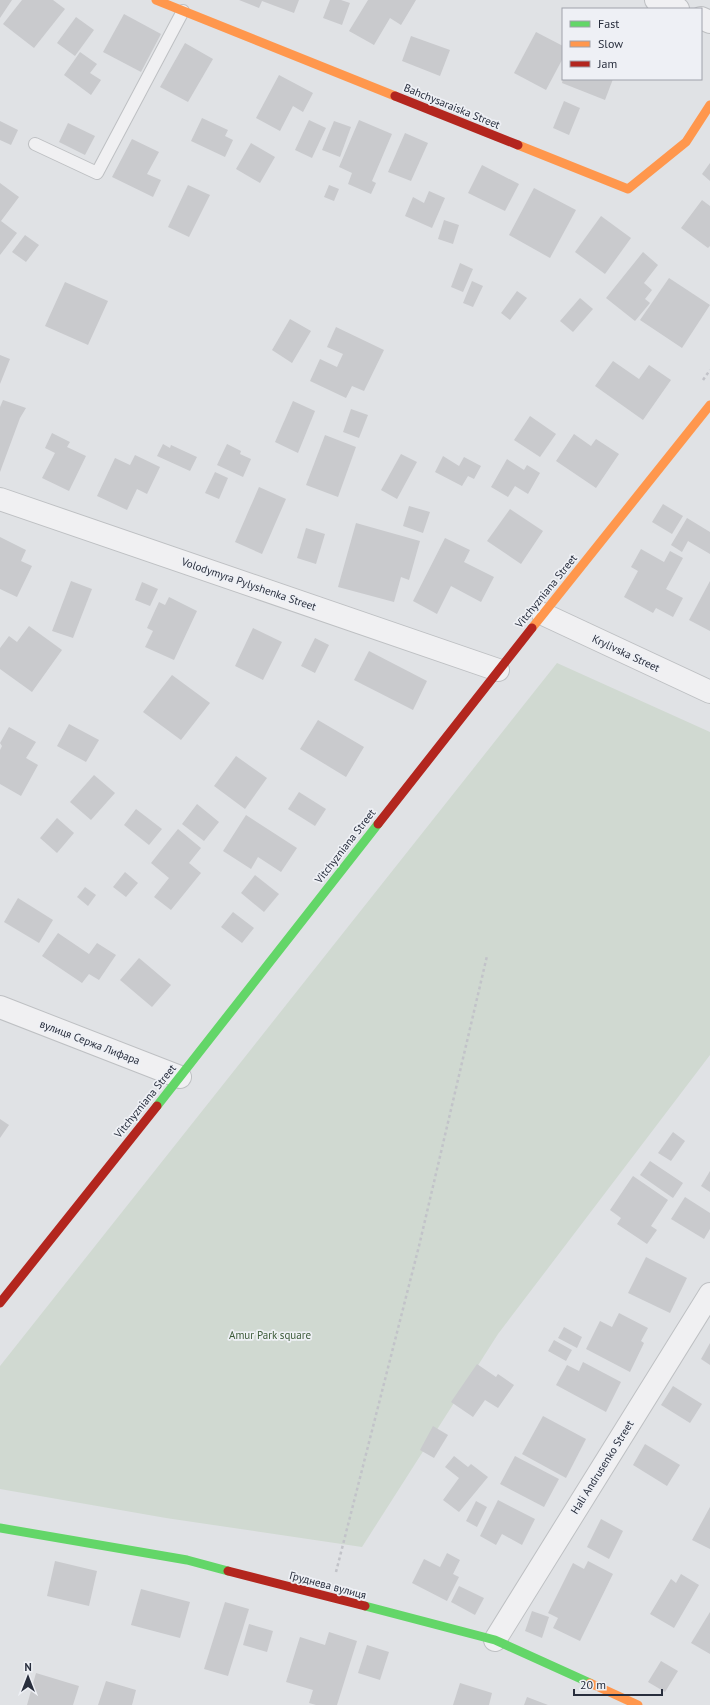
<svg xmlns="http://www.w3.org/2000/svg" width="710" height="1705" font-family="'PT Sans',sans-serif">
	<style>
		.green { fill: #d0d9d1 }
		.building { fill: #c9cacd }
		.lines { fill: none; stroke-linecap: round; stroke-linejoin: round }
		.lane-casing { stroke: #bec0c3; stroke-width: 14 }
		.street-casing { stroke: #bec0c3; stroke-width: 24 }
		.path { stroke: #c2c3c9; stroke-width: 2.5; stroke-dasharray: 3 3; stroke-linecap: butt }
		.lane { stroke: #f0f0f2; stroke-width: 12 }
		.street { stroke: #f0f0f2; stroke-width: 22 }
		.fast { stroke: #63d668; stroke-width: 9 }
		.slow { stroke: #ff974d; stroke-width: 9 }
		.jam { stroke: #b3261e; stroke-width: 9 }
		.labels { text-anchor: middle; stroke-width: 3.5; stroke-linejoin: round; paint-order: stroke }
		.street-label { font-size: 11px; fill: #282e3d; stroke: #eef0f5 }
		.park-label { font-size: 11px; fill: #3a5936; stroke: #eef0f5 }
	</style>
	<rect width="100%" height="100%" fill="#e0e2e5"/>
	<path class="green" d="M 557,663 L 710,732 L 710,1055 L 498,1334 L 362,1547 L 166,1518 L 0,1489 L 0,1366 Z"/>
	<g class="building">
		<path d="M 0,0 L 12,0 L 0,18 Z"/>
		<path d="M 22,0 L 53,0 L 65,9 L 34,48 L 3,24 Z"/>
		<path d="M 239,0 L 299,0 L 294,13 L 262,1 L 259,8 Z"/>
		<path d="M 330,0 L 341,0 L 350,3 L 342,25 L 323,18 Z"/>
		<path d="M 368,0 L 416,0 L 401,25 L 390,18 L 374,45 L 349,31 Z"/>
		<path d="M 124,14 L 161,34 L 141,72 L 103,52 Z"/>
		<path d="M 76,17 L 94,30 L 75,56 L 57,43 Z"/>
		<path d="M 536,32 L 563,46 L 563,58 L 546,90 L 514,73 Z"/>
		<path d="M 411,36 L 450,50 L 440,76 L 402,61 Z"/>
		<path d="M 185,43 L 213,59 L 188,102 L 160,87 Z"/>
		<path d="M 80,52 L 97,64 L 90,73 L 101,80 L 91,95 L 64,75 Z"/>
		<path d="M 279,75 L 313,93 L 303,112 L 293,106 L 280,131 L 256,118 Z"/>
		<path d="M 563,79 L 613,79 L 605,100 L 562,83 Z"/>
		<path d="M 564,101 L 580,108 L 569,135 L 553,128 Z"/>
		<path d="M 202,118 L 228,130 L 225,136 L 233,140 L 225,157 L 191,141 Z"/>
		<path d="M 309,120 L 326,128 L 312,158 L 295,150 Z"/>
		<path d="M 359,120 L 392,134 L 372,181 L 376,183 L 371,194 L 348,184 L 352,173 L 339,167 Z"/>
		<path d="M 0,121 L 18,130 L 11,145 L 0,140 Z"/>
		<path d="M 334,121 L 351,127 L 340,157 L 322,150 Z"/>
		<path d="M 68,123 L 95,136 L 85,155 L 59,142 Z"/>
		<path d="M 405,133 L 428,143 L 411,181 L 388,172 Z"/>
		<path d="M 132,139 L 159,152 L 147,174 L 161,180 L 153,197 L 112,177 Z"/>
		<path d="M 251,143 L 275,157 L 260,183 L 236,169 Z"/>
		<path d="M 710,163 L 710,181 L 702,174 Z"/>
		<path d="M 482,165 L 519,184 L 505,211 L 468,193 Z"/>
		<path d="M 0,183 L 19,197 L 1,221 L 17,233 L 0,255 Z"/>
		<path d="M 188,185 L 210,195 L 189,237 L 168,227 Z"/>
		<path d="M 329,185 L 339,189 L 334,201 L 324,197 Z"/>
		<path d="M 534,188 L 576,210 L 550,258 L 509,235 Z"/>
		<path d="M 429,191 L 445,198 L 432,228 L 405,216 L 413,197 L 424,203 Z"/>
		<path d="M 702,200 L 710,206 L 710,246 L 708,248 L 681,228 Z"/>
		<path d="M 601,216 L 631,238 L 605,274 L 575,252 Z"/>
		<path d="M 444,220 L 459,225 L 453,244 L 438,239 Z"/>
		<path d="M 25,235 L 39,245 L 26,262 L 12,252 Z"/>
		<path d="M 643,252 L 658,265 L 644,283 L 652,290 L 645,299 L 650,303 L 635,321 L 606,298 Z"/>
		<path d="M 460,263 L 473,269 L 463,292 L 451,287 Z"/>
		<path d="M 669,278 L 710,305 L 682,348 L 640,320 Z"/>
		<path d="M 472,281 L 483,286 L 473,307 L 463,303 Z"/>
		<path d="M 65,282 L 108,301 L 88,345 L 45,326 Z"/>
		<path d="M 517,291 L 527,298 L 510,320 L 501,313 Z"/>
		<path d="M 580,298 L 593,309 L 573,332 L 560,321 Z"/>
		<path d="M 290,319 L 311,331 L 292,363 L 272,350 Z"/>
		<path d="M 336,327 L 384,350 L 364,391 L 352,386 L 346,398 L 310,381 L 320,359 L 337,367 L 343,354 L 327,347 Z"/>
		<path d="M 0,355 L 10,359 L 0,384 Z"/>
		<path d="M 613,361 L 639,379 L 649,365 L 671,380 L 643,420 L 595,386 Z"/>
		<path d="M 3,400 L 26,408 L 20,418 L 0,472 L 0,407 Z"/>
		<path d="M 293,401 L 315,411 L 298,453 L 275,442 Z"/>
		<path d="M 351,409 L 368,415 L 359,438 L 343,432 Z"/>
		<path d="M 530,416 L 556,434 L 540,457 L 514,440 Z"/>
		<path d="M 52,433 L 70,442 L 67,447 L 86,456 L 69,491 L 42,478 L 55,453 L 45,448 Z"/>
		<path d="M 574,434 L 591,446 L 596,439 L 619,454 L 596,488 L 556,461 Z"/>
		<path d="M 325,435 L 356,447 L 338,497 L 306,485 Z"/>
		<path d="M 163,444 L 170,448 L 171,445 L 197,457 L 190,471 L 157,456 Z"/>
		<path d="M 227,444 L 241,451 L 240,454 L 251,459 L 243,477 L 217,465 Z"/>
		<path d="M 401,454 L 417,462 L 397,499 L 381,490 Z"/>
		<path d="M 135,455 L 160,467 L 147,494 L 137,489 L 127,510 L 97,496 L 115,458 L 130,465 Z"/>
		<path d="M 443,456 L 459,466 L 464,457 L 481,466 L 474,479 L 468,476 L 462,486 L 435,472 Z"/>
		<path d="M 507,459 L 524,470 L 527,465 L 540,473 L 528,494 L 515,486 L 508,497 L 491,487 Z"/>
		<path d="M 215,472 L 228,478 L 219,499 L 205,493 Z"/>
		<path d="M 259,487 L 286,499 L 262,554 L 235,542 Z"/>
		<path d="M 663,504 L 683,516 L 672,534 L 652,522 Z"/>
		<path d="M 409,506 L 430,512 L 423,533 L 403,526 Z"/>
		<path d="M 510,509 L 543,531 L 521,564 L 487,541 Z"/>
		<path d="M 687,518 L 710,532 L 710,554 L 688,541 L 682,552 L 671,545 Z"/>
		<path d="M 356,523 L 420,541 L 409,580 L 401,577 L 394,602 L 338,587 Z"/>
		<path d="M 306,528 L 325,534 L 316,564 L 297,558 Z"/>
		<path d="M 0,537 L 26,550 L 21,561 L 32,566 L 17,597 L 0,589 Z"/>
		<path d="M 445,538 L 470,550 L 464,562 L 494,577 L 481,602 L 451,586 L 437,614 L 413,601 Z"/>
		<path d="M 641,549 L 664,562 L 670,551 L 683,558 L 666,589 L 683,598 L 673,617 L 656,608 L 653,613 L 624,597 L 638,571 L 631,567 Z"/>
		<path d="M 71,581 L 92,589 L 73,638 L 52,631 Z"/>
		<path d="M 710,581 L 710,631 L 689,620 Z"/>
		<path d="M 142,582 L 158,589 L 150,606 L 135,600 Z"/>
		<path d="M 169,597 L 197,611 L 174,660 L 145,647 L 153,631 L 147,628 L 159,602 L 165,605 Z"/>
		<path d="M 29,626 L 62,650 L 32,692 L 0,669 L 0,648 L 9,636 L 17,642 Z"/>
		<path d="M 253,628 L 282,642 L 263,680 L 235,666 Z"/>
		<path d="M 315,638 L 329,645 L 315,673 L 301,666 Z"/>
		<path d="M 369,651 L 427,681 L 413,710 L 354,680 Z"/>
		<path d="M 172,675 L 210,703 L 181,740 L 143,712 Z"/>
		<path d="M 318,720 L 364,747 L 346,777 L 300,749 Z"/>
		<path d="M 69,724 L 99,740 L 86,762 L 57,746 Z"/>
		<path d="M 9,727 L 36,742 L 26,758 L 38,765 L 21,796 L 0,784 L 0,750 L 2,746 L 0,743 Z"/>
		<path d="M 236,756 L 267,778 L 245,809 L 214,786 Z"/>
		<path d="M 94,775 L 115,793 L 91,820 L 70,802 Z"/>
		<path d="M 299,792 L 326,809 L 315,826 L 288,809 Z"/>
		<path d="M 197,804 L 219,822 L 204,841 L 182,824 Z"/>
		<path d="M 136,809 L 162,829 L 149,845 L 124,825 Z"/>
		<path d="M 246,815 L 297,848 L 281,872 L 258,857 L 251,869 L 223,851 Z"/>
		<path d="M 57,818 L 74,833 L 57,853 L 40,838 Z"/>
		<path d="M 178,829 L 201,848 L 189,863 L 201,873 L 171,910 L 154,897 L 169,878 L 151,863 Z"/>
		<path d="M 125,872 L 138,883 L 126,897 L 113,887 Z"/>
		<path d="M 255,875 L 279,894 L 264,912 L 241,893 Z"/>
		<path d="M 85,887 L 96,895 L 88,906 L 77,897 Z"/>
		<path d="M 18,898 L 53,920 L 39,943 L 4,922 Z"/>
		<path d="M 233,912 L 254,928 L 242,943 L 221,927 Z"/>
		<path d="M 58,933 L 89,954 L 97,943 L 116,955 L 99,980 L 89,974 L 82,983 L 42,956 Z"/>
		<path d="M 139,958 L 171,985 L 152,1007 L 120,980 Z"/>
		<path d="M 0,1119 L 9,1125 L 0,1138 Z"/>
		<path d="M 673,1132 L 685,1141 L 671,1161 L 658,1153 Z"/>
		<path d="M 650,1161 L 683,1183 L 673,1198 L 640,1175 Z"/>
		<path d="M 710,1171 L 710,1192 L 701,1186 Z"/>
		<path d="M 633,1176 L 668,1200 L 651,1226 L 657,1230 L 647,1244 L 617,1224 L 621,1218 L 610,1210 Z"/>
		<path d="M 685,1197 L 710,1213 L 710,1229 L 704,1239 L 671,1219 Z"/>
		<path d="M 646,1257 L 687,1278 L 670,1313 L 628,1293 Z"/>
		<path d="M 619,1313 L 648,1328 L 641,1341 L 644,1343 L 630,1372 L 586,1349 L 600,1321 L 612,1327 Z"/>
		<path d="M 564,1327 L 582,1337 L 577,1348 L 558,1338 Z"/>
		<path d="M 554,1340 L 572,1350 L 566,1361 L 548,1351 Z"/>
		<path d="M 710,1343 L 710,1365 L 701,1359 Z"/>
		<path d="M 583,1362 L 621,1382 L 606,1412 L 556,1385 L 567,1365 L 579,1371 Z"/>
		<path d="M 477,1364 L 496,1377 L 498,1374 L 514,1385 L 498,1408 L 485,1400 L 473,1417 L 451,1402 Z"/>
		<path d="M 673,1386 L 702,1404 L 690,1423 L 661,1405 Z"/>
		<path d="M 543,1416 L 586,1439 L 566,1478 L 522,1454 Z"/>
		<path d="M 433,1426 L 448,1435 L 434,1458 L 420,1450 Z"/>
		<path d="M 645,1444 L 680,1465 L 667,1486 L 633,1465 Z"/>
		<path d="M 454,1456 L 468,1467 L 471,1464 L 488,1477 L 459,1512 L 443,1500 L 459,1478 L 445,1467 Z"/>
		<path d="M 515,1456 L 559,1479 L 544,1507 L 500,1484 Z"/>
		<path d="M 498,1500 L 535,1519 L 522,1545 L 502,1534 L 496,1545 L 480,1536 Z"/>
		<path d="M 476,1501 L 487,1507 L 477,1527 L 466,1521 Z"/>
		<path d="M 710,1507 L 710,1549 L 692,1540 Z"/>
		<path d="M 601,1519 L 623,1531 L 609,1559 L 587,1547 Z"/>
		<path d="M 447,1553 L 460,1560 L 453,1574 L 459,1577 L 447,1601 L 412,1583 L 424,1559 L 440,1567 Z"/>
		<path d="M 55,1561 L 97,1571 L 89,1606 L 47,1596 Z"/>
		<path d="M 588,1561 L 613,1574 L 580,1641 L 553,1628 L 558,1618 L 548,1613 L 573,1563 L 584,1569 Z"/>
		<path d="M 681,1574 L 699,1585 L 674,1628 L 650,1614 L 671,1579 L 676,1583 Z"/>
		<path d="M 459,1586 L 484,1598 L 475,1615 L 451,1602 Z"/>
		<path d="M 141,1589 L 190,1602 L 180,1638 L 131,1625 Z"/>
		<path d="M 225,1602 L 249,1609 L 228,1676 L 204,1669 Z"/>
		<path d="M 532,1611 L 549,1617 L 542,1638 L 525,1631 Z"/>
		<path d="M 710,1612 L 710,1654 L 691,1643 Z"/>
		<path d="M 249,1624 L 273,1631 L 267,1652 L 243,1645 Z"/>
		<path d="M 329,1632 L 357,1641 L 337,1705 L 316,1705 L 309,1703 L 313,1690 L 286,1682 L 300,1637 L 325,1645 Z"/>
		<path d="M 367,1645 L 389,1652 L 380,1680 L 358,1673 Z"/>
		<path d="M 661,1661 L 678,1671 L 665,1692 L 648,1682 Z"/>
		<path d="M 36,1673 L 79,1686 L 73,1705 L 27,1705 Z"/>
		<path d="M 106,1681 L 136,1690 L 132,1705 L 98,1705 Z"/>
		<path d="M 460,1683 L 492,1693 L 489,1705 L 453,1705 Z"/>
		<path d="M 527,1697 L 548,1705 L 524,1705 Z"/>
	</g>
	<g class="lines">
		<g class="lane-casing">
			<path id="lane" d="M 35,144 L 97,173 L 183,11"/>
		</g>
		<g class="street-casing">
			<g id="street">
				<path d="M 656,0 L 678,9"/>
				<path d="M 701,18 L 710,22"/>
				<path d="M 0,499 L 498,670"/>
				<path d="M 543,614 L 710,692"/>
				<path d="M 0,1007 L 180,1077"/>
				<path d="M 495,1640 L 710,1294"/>
			</g>
		</g>
		<g class="path">
			<path d="M 703,380 L 710,370"/>
			<path d="M 336,1572 L 419,1246 L 487,956"/>
		</g>
		<use href="#lane" class="lane"/>
		<use href="#street" class="street"/>
		<g class="fast">
			<path d="M 157,1106 L 378,824"/>
			<path d="M 0,1528 L 187,1560 L 228,1571"/>
			<path d="M 365,1606 L 495,1640 L 590,1683"/>
		</g>
		<g class="slow">
			<path d="M 156,0 L 395,96"/>
			<path d="M 518,145 L 628,189 L 686,142 L 710,105"/>
			<path d="M 532,628 L 710,405"/>
			<path d="M 590,1683 L 638,1705"/>
		</g>
		<g class="jam">
			<path d="M 395,96 L 518,145"/>
			<path d="M 378,824 L 532,628"/>
			<path d="M 0,1303 L 157,1106"/>
			<path d="M 228,1571 L 365,1606"/>
		</g>
	</g>
	<g class="labels">
		<g class="street-label">
			<text transform="translate(452 106) rotate(22)" y="4">Bahchysaraiska Street</text>
			<text transform="translate(249 584) rotate(19)" y="4">Volodymyra Pylyshenka Street</text>
			<text transform="translate(546 591) rotate(-51)" y="4">Vitchyzniana Street</text>
			<text transform="translate(626 653) rotate(25)" y="4">Krylivska Street</text>
			<text transform="translate(345 846) rotate(-52)" y="4">Vitchyzniana Street</text>
			<text transform="translate(90 1042) rotate(21)" y="4">вулиця Сержа Лифара</text>
			<text transform="translate(145 1101) rotate(-51)" y="4">Vitchyzniana Street</text>
			<text transform="translate(602 1467) rotate(-58)" y="4">Hali Andrusenko Street</text>
			<text transform="translate(328 1585) rotate(15)" y="4">Груднева вулиця</text>
		</g>
		<g class="park-label">
			<text x="270" y="1339">Amur Park square</text>
		</g>
	</g>
	<rect x="562" y="8" width="140" height="72" fill="#eef0f5" stroke="#9fa2ab"/>
	<rect x="570" y="21" width="20" height="6" fill="#63d668" stroke="#9fa2ab"/>
	<text x="598" y="28" font-size="12" fill="#282e3d">Fast</text>
	<rect x="570" y="41" width="20" height="6" fill="#ff974d" stroke="#9fa2ab"/>
	<text x="598" y="48" font-size="12" fill="#282e3d">Slow</text>
	<rect x="570" y="61" width="20" height="6" fill="#b3261e" stroke="#9fa2ab"/>
	<text x="598" y="68" font-size="12" fill="#282e3d">Jam</text>
	<g transform="translate(28 1677)" stroke="#eef0f5" stroke-width="3" paint-order="stroke">
	<path d="M0-3L7 15L0 10L-7 15Z" fill="#282e3d"/>
	<text y="-6" font-size="11" font-weight="bold" text-anchor="middle" fill="#282e3d">N</text>
	</g>
	<path d="M574 1689v6h88v-6" fill="none" stroke="#282e3d" stroke-width="2"/>
	<text x="580" y="1689" font-size="12" fill="#282e3d" stroke="#eef0f5" stroke-width="3" paint-order="stroke">20 m</text>
</svg>
